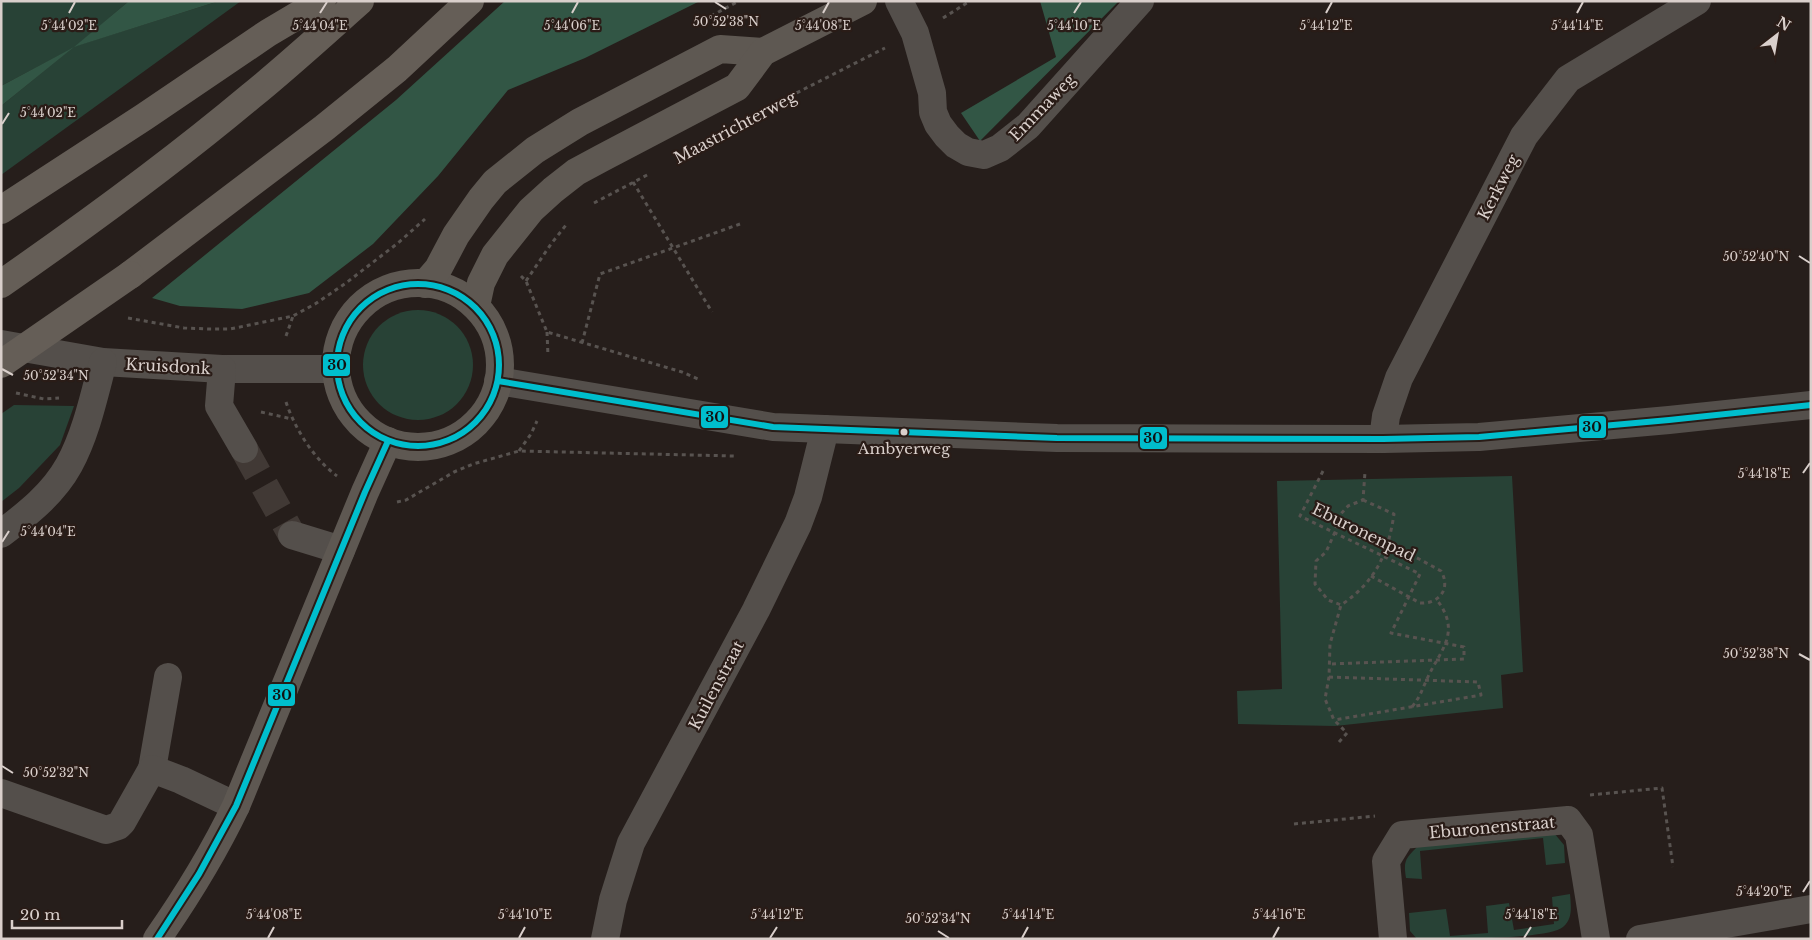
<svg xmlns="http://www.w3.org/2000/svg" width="1812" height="940" font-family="'Libre Baskerville',serif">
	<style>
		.green { fill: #284236 }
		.forest { fill: #325645 }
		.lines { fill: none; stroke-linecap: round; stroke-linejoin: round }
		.minor-tunnel { stroke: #413935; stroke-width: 28; stroke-dasharray: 28 14; stroke-linecap: butt }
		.path { stroke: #585350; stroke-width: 3; stroke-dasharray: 4 4; stroke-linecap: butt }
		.minor { stroke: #544f4b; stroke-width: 28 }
		.major { stroke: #5e5852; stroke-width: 28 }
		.highway { stroke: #655e57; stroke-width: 28 }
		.highway-bridge { stroke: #655e57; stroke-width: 28 }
		.bus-1-casing { stroke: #2a1c17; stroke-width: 10 }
		.bus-1 { stroke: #00becd; stroke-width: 6 }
		.ticks { fill: none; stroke: #d9cfcb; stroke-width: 2 }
		.bus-dot { fill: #d9cfcb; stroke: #2a1c17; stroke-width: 2 }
		.labels { text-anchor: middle; stroke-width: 4.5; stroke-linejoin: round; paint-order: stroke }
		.bus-label { font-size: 15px; fill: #d9cfcb; stroke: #2a1c17 }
		.street-label { font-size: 16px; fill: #d9cfcb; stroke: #2a1c17 }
		.ticks-label { font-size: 12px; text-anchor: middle; fill: #d9cfcb; stroke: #2a1c17; stroke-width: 4.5; stroke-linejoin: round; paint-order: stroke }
		.line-badge { stroke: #2a1c17; stroke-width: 2 }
		.pale-badge-label { font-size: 14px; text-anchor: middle; font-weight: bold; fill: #111 }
	</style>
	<rect width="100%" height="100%" fill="#261e1b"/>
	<g class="green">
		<path d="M 1,1 L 129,1 L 76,46 L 219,1 L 241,1 L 1,175 L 1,106 L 71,49 L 1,86 Z"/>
		<circle cx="418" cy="365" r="55"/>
		<path d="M 14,405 L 74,406 L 60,445 L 19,488 L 1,502 L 1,414 Z"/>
		<path d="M 1512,476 L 1523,672 L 1501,675 L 1503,708 L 1335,726 L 1238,724 L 1237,691 L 1282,689 L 1277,481 Z"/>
		<path d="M 1554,833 L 1564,845 L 1565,863 L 1546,865 L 1543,838 L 1420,851 L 1422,879 L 1406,878 C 1403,860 1406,858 1419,845 Z"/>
		<path d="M 1570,894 C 1571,906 1573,919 1563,927 C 1548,940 1442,939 1417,939 L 1410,931 L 1409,913 L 1446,909 L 1450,936 L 1488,933 L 1486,906 L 1509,903 L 1514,930 L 1554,924 L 1552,897 Z"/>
	</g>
	<g class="forest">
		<path d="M 129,1 L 219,1 L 74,47 L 1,106 L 1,86 L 74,47 Z"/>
		<path d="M 505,1 L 700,1 L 585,58 L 508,90 L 438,176 L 373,244 L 309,293 L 242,309 L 180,306 L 152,298 L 396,100 Z"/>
		<path d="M 1040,1 L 1119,1 L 980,141 L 961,113 L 1056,57 Z"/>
	</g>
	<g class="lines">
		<path class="minor-tunnel" d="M 244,449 L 292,535"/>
		<g class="path">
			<path d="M 711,16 L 739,1"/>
			<path d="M 943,18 L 970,1"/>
			<path d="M 761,111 L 885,48"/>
			<path d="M 633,182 L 712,312"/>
			<path d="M 594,203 L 649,174"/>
			<path d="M 521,276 L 526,281 L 547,332 L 682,372 L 698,379"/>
			<path d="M 526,281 L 551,244 L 566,225"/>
			<path d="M 128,318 L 184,328 L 209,329 L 230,329 L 293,316 L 315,304 L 346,283 L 398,243 L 425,219"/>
			<path d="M 547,332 L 548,356"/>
			<path d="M 286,336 L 293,316"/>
			<path d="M 582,343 L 600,274 L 740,224"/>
			<path d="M 16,393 L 44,399 L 59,398"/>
			<path d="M 286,402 C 295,429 314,459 337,476"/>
			<path d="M 261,412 L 292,419"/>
			<path d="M 519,451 L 531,434 L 537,421"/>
			<path d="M 1323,471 L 1300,516 L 1420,574 L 1391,633 L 1464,647 L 1464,659 L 1329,664"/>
			<path d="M 1363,500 L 1394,514 C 1388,555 1375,582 1341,605 L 1328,600 L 1315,584 L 1316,561 L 1326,552 L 1335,532 L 1339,516 L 1348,506 L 1363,500 L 1365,472"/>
			<path d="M 397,502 L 406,500 L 454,472 L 473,464 L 519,451 L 735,456"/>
			<path d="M 1371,576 L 1420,603 C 1440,604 1451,588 1441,571 L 1388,542"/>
			<path d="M 1329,677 L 1478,682 L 1481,695 L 1334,720"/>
			<path d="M 1412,707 C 1421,695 1421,692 1427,679 C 1440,650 1462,633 1437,600"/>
			<path d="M 1339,742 L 1347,733 L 1334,720 L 1325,699 L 1329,677 L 1330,644 L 1341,605"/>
			<path d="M 1590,795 L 1662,788 L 1673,867"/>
			<path d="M 1294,824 L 1375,816"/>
		</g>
		<g class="minor">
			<path d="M 899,1 L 915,33 L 932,93 L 933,112 L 938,124 L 947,136 L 956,145 L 968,152 L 984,155 L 1000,148 L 1028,126 L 1140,1"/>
			<path d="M 1,344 L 103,362 L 222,369 L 336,369"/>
			<path d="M 222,369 L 219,406 L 244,449"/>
			<path d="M 498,381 L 773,427 L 1057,438 L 1383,439 L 1479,437 L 1669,420 L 1811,405"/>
			<path d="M 1383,439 L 1386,416 L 1399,378 L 1524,136 L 1568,79 L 1697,1"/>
			<path d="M 1,534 C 27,514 53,494 69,465 C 86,434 94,396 103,362"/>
			<path d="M 292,535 L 341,550"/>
			<path d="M 152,769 L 168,677"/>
			<path d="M 1,793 L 106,830 L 118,826 L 122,822 L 152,769 L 181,780 L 236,806"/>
			<path d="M 605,939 L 613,900 L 631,843 L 756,610 L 798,524 L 808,497 L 825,429"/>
			<path d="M 1393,939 L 1386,861 L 1402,835 L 1568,820 L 1579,835 L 1596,939"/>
			<path d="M 1640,939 L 1811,909"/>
		</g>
		<g class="major">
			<circle cx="418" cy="365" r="82"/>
			<path d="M 425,284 L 438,269 L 456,235 L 481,199 L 495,182 L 535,150 L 580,122 L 720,49 L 763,52"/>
			<path d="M 476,306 L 481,283 L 495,255 L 531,210 L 553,190 L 576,172 L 602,158 L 737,87 L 763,52 L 863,1"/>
			<path d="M 157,939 C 187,896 213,854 236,806 L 365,492 L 388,441"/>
		</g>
		<g class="highway">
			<path d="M 1,210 L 144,117 L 268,33 L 322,1"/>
			<path d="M 130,275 L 324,128 L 397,69 L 470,1"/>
			<path d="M 1,284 C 86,225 171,163 251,96 C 288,66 324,33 360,1"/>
		</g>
		<path class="highway-bridge" d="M 1,364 L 130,275"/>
		<g class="bus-1-casing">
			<g id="bus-1">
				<circle cx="418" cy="365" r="81"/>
				<path d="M 498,381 L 773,427 L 1057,438 L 1383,439 L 1479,437 L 1669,420 L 1811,405"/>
				<path d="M 157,939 L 199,874 L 236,806 L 365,492 L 388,441"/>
			</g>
		</g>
		<use href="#bus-1" class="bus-1"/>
	</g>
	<path class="ticks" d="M 715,2 L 726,9M 69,13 L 75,2M 320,13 L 327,2M 572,13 L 578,2M 823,13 L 829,2M 1074,13 L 1081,2M 1326,13 L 1332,2M 1577,13 L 1583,2M 2,124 L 9,113M 1799,256 L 1810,263M 2,369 L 13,375M 1803,473 L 1810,463M 2,542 L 9,531M 1799,654 L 1810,660M 2,766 L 13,773M 1803,892 L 1810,881M 938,931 L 949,938M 268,938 L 274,927M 519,938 L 525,927M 770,938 L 777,927M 1022,938 L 1028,927M 1273,938 L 1279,927M 1524,938 L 1531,927"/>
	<circle class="bus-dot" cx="904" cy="432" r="4.5"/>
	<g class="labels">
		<g class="bus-label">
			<text x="904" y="454">Ambyerweg</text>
		</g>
		<g class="street-label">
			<text transform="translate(1042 107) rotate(-46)" y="6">Emmaweg</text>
			<text transform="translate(735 127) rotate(-28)" y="6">Maastrichterweg</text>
			<text transform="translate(1498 187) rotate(-63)" y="6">Kerkweg</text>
			<text transform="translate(168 366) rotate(3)" y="6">Kruisdonk</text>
			<text transform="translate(1364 532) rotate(26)" y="6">Eburonenpad</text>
			<text transform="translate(716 685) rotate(-62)" y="6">Kuilenstraat</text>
			<text transform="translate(1492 827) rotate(-5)" y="6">Eburonenstraat</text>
		</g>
	</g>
	<g class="ticks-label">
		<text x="726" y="26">50°52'38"N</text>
		<text x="572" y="30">5°44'06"E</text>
		<text x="1074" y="30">5°44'10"E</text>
		<text x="1326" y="30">5°44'12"E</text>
		<text x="69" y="30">5°44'02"E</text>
		<text x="320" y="30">5°44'04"E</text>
		<text x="823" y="30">5°44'08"E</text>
		<text x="1577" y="30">5°44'14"E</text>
		<text x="48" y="117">5°44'02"E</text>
		<text x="1756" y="261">50°52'40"N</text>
		<text x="56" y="380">50°52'34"N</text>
		<text x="1764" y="478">5°44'18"E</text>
		<text x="48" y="536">5°44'04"E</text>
		<text x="1756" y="658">50°52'38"N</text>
		<text x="56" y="777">50°52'32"N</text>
		<text x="1764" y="896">5°44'20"E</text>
		<text x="274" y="919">5°44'08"E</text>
		<text x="525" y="919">5°44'10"E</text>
		<text x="777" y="919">5°44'12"E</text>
		<text x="1028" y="919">5°44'14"E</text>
		<text x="1279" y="919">5°44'16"E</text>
		<text x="1531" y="919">5°44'18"E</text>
		<text x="938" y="923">50°52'34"N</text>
	</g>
	<g class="line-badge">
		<rect x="322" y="353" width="29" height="24" rx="5" fill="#00becd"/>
		<rect x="700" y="405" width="29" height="24" rx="5" fill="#00becd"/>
		<rect x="1578" y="415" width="29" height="24" rx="5" fill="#00becd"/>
		<rect x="1139" y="426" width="29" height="24" rx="5" fill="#00becd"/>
		<rect x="267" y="683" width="29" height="24" rx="5" fill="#00becd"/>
	</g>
	<g class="pale-badge-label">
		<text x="337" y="370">30</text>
		<text x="715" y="422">30</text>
		<text x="1592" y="432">30</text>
		<text x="1153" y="443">30</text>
		<text x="282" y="700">30</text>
	</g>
	<rect width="1812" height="940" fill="none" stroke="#d9cfcb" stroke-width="5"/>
	<g transform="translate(1777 35) rotate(31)" stroke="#2a1c17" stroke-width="4" paint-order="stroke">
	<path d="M0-4L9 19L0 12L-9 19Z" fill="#d9cfcb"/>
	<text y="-8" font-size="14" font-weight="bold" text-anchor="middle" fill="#d9cfcb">N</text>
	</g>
	<path d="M12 920v8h110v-8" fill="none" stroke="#d9cfcb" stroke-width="2.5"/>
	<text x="20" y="920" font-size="15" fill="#d9cfcb" stroke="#2a1c17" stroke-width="4" paint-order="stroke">20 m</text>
</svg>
